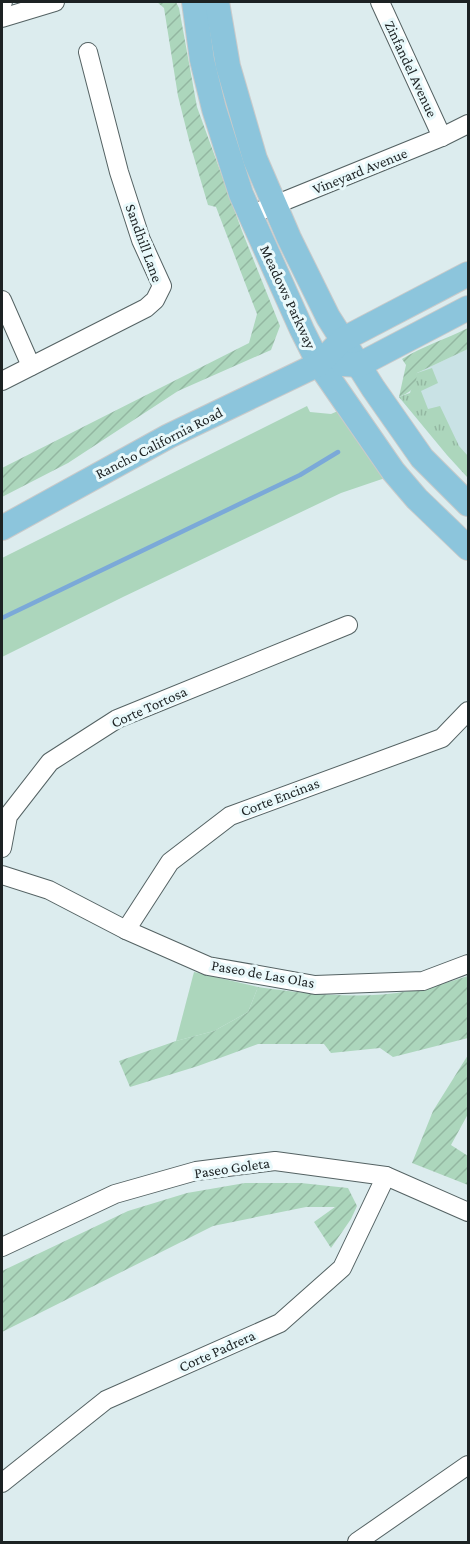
<svg xmlns="http://www.w3.org/2000/svg" width="470" height="1544" font-family="'Crimson Pro',serif">
	<style>
		.built { fill: #c9e2e5 }
		.grass { fill: url(#grass-tufts) }
		.park { fill: #acd6bc }
		.garden { fill: url(#garden-furrows) }
		.lines { fill: none; stroke-linecap: round; stroke-linejoin: round }
		.stream { stroke: #7ba9d8; stroke-width: 4.5 }
		.minor-casing { stroke: #546263; stroke-width: 20 }
		.major-casing { stroke: #c9caca; stroke-width: 26 }
		.minor { stroke: #fff; stroke-width: 18 }
		.major { stroke: #8cc5dc; stroke-width: 24 }
		.labels { text-anchor: middle; stroke-width: 6; stroke-linejoin: round; paint-order: stroke }
		.street-label { font-size: 15px; fill: #1c2223; stroke: #e9f9fb }
	</style>
	<defs>
		<pattern id="grass-tufts" width="24" height="20" patternUnits="userSpaceOnUse" patternTransform="scale(1.5)"><rect width="24" height="20" fill="#acd6bc"/><path d="M3 7l-1-3M5 7V3M7 7l1-3M15 17l-1-3M17 17v-4M19 17l1-3" fill="none" stroke="#93b7a1"/></pattern>
		<pattern id="garden-furrows" width="10" height="10" patternUnits="userSpaceOnUse" patternTransform="scale(1.5)"><rect width="10" height="10" fill="#acd6bc"/><path d="M-1 1l2-2M0 10L10 0M9 11l2-2" fill="none" stroke="#93b7a1"/></pattern>
	</defs>
	<rect width="100%" height="100%" fill="#dcecee"/>
	<path class="built" d="M 468,349 L 468,478 L 447,455 L 399,397 L 410,393 L 417,373 Z"/>
	<path class="grass" d="M 432,368 L 438,383 L 421,391 L 428,409 L 440,406 L 459,446 L 468,456 L 468,478 L 447,455 L 399,397 L 410,393 L 417,373 Z"/>
	<g class="park">
		<path d="M 307,406 L 310,412 L 331,414 L 338,411 L 388,477 L 341,493 L 123,597 L 2,657 L 2,558 Z"/>
		<path d="M 194,972 L 258,987 L 248,1012 L 214,1031 L 176,1041 Z"/>
	</g>
	<g class="garden">
		<path d="M 157,2 L 176,2 L 179,8 L 197,107 L 242,231 L 280,326 L 271,350 L 178,391 L 68,463 L 2,497 L 2,468 L 249,343 L 257,314 L 216,207 L 208,205 L 190,144 L 178,96 L 164,8 Z"/>
		<path d="M 468,328 L 468,349 L 417,373 C 416,387 412,392 399,397 L 406,365 L 402,359 C 423,346 446,339 468,328 Z"/>
		<path d="M 468,976 L 468,1038 L 393,1057 L 380,1048 L 331,1053 L 324,1044 L 258,1044 L 198,1066 L 130,1087 L 119,1061 L 176,1041 L 214,1031 L 248,1012 L 258,987 C 308,994 360,1000 410,991 C 430,988 449,982 468,976 Z"/>
		<path d="M 468,1055 L 468,1114 L 451,1145 L 468,1156 L 468,1185 L 412,1163 L 433,1111 Z"/>
		<path d="M 245,1183 L 301,1183 L 348,1188 L 357,1206 L 351,1219 L 331,1248 L 314,1222 L 335,1207 L 306,1207 L 213,1226 L 2,1332 L 2,1271 L 128,1211 L 187,1193 Z"/>
	</g>
	<g class="lines">
		<path class="stream" d="M 2,618 L 300,475 L 338,452"/>
		<g class="minor-casing">
			<g id="minor">
				<path d="M 2,2 L 3,2"/>
				<path d="M 380,2 L 442,137"/>
				<path d="M 2,18 L 55,2"/>
				<path d="M 250,215 L 442,137 L 468,124"/>
				<path d="M 2,300 L 31,366"/>
				<path d="M 2,381 L 146,308 L 155,300 L 162,286 L 141,240 L 119,172 L 88,52"/>
				<path d="M 2,848 L 8,816 L 50,762 L 117,719 L 348,625"/>
				<path d="M 2,875 L 49,890 L 126,930 L 208,966 L 315,985 L 423,981 L 468,964"/>
				<path d="M 126,930 L 170,862 L 230,816 L 442,738 L 468,711"/>
				<path d="M 2,1247 L 115,1194 L 196,1171 L 275,1161 L 386,1176 L 468,1212"/>
				<path d="M 2,1483 L 106,1400 L 280,1323 L 342,1268 L 386,1176"/>
				<path d="M 357,1542 L 468,1465"/>
			</g>
		</g>
		<g class="major-casing">
			<g id="major">
				<path d="M 194,2 L 202,60 L 214,109 L 241,194 L 302,330 L 319,364 L 393,471 L 417,499 L 468,548"/>
				<path d="M 217,2 L 228,66 L 255,159 L 289,238 L 328,317 L 373,388 L 422,458 L 468,504"/>
				<path d="M 343,364 L 359,365 L 468,308"/>
				<path d="M 2,528 L 169,436 L 319,364 L 342,340 L 468,274"/>
			</g>
		</g>
		<use href="#minor" class="minor"/>
		<use href="#major" class="major"/>
	</g>
	<g class="labels">
		<g class="street-label">
			<text transform="translate(411 69) rotate(65)" y="5">Zinfandel Avenue</text>
			<text transform="translate(360 171) rotate(-22)" y="5">Vineyard Avenue</text>
			<text transform="translate(144 243) rotate(70)" y="5">Sandhill Lane</text>
			<text transform="translate(288 297) rotate(65)" y="5">Meadows Parkway</text>
			<text transform="translate(159 443) rotate(-27)" y="5">Rancho California Road</text>
			<text transform="translate(149 707) rotate(-24)" y="5">Corte Tortosa</text>
			<text transform="translate(280 797) rotate(-21)" y="5">Corte Encinas</text>
			<text transform="translate(263 974) rotate(10)" y="5">Paseo de Las Olas</text>
			<text transform="translate(232 1168) rotate(-8)" y="5">Paseo Goleta</text>
			<text transform="translate(217 1351) rotate(-24)" y="5">Corte Padrera</text>
		</g>
	</g>
	<rect width="470" height="1544" fill="none" stroke="#1c2223" stroke-width="6"/>
</svg>
